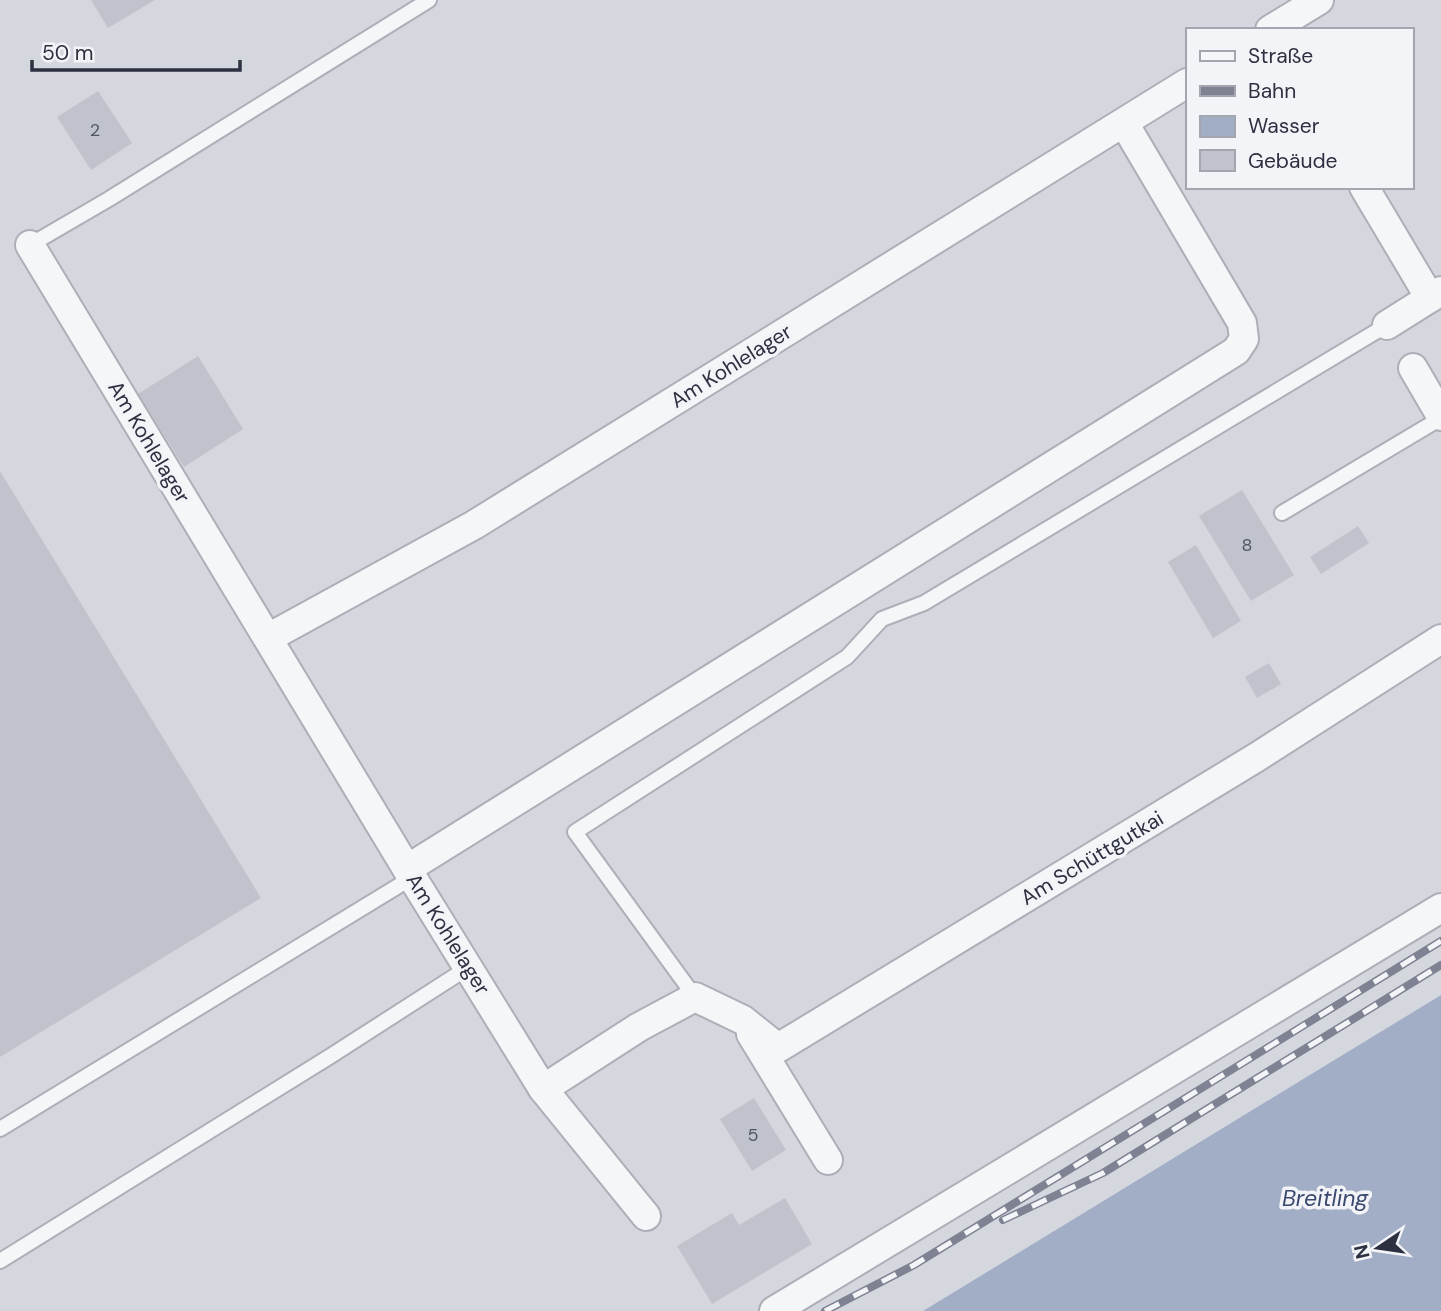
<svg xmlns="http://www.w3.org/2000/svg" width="1441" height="1311" font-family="'DM Sans',sans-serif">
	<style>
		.built { fill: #d5d7de; fill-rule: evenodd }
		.water { fill: #a2adc6 }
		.building { fill: #c1c3cc }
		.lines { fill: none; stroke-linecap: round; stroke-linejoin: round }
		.service-casing { stroke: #acafb7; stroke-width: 18 }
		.minor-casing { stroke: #acafb7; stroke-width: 32 }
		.service { stroke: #f5f6f8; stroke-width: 14 }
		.minor { stroke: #f5f6f8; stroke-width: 28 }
		.rail-casing { stroke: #7e8292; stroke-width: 8 }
		.rail { stroke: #f3f4f7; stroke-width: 5; stroke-dasharray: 16; stroke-linecap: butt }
		.labels { text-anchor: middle; stroke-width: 7; stroke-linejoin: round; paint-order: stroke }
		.number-label { font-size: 18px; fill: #515563 }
		.street-label { font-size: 21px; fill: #2c3040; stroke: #f3f4f7 }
		.water-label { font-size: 23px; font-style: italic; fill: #3a4970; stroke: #f3f4f7 }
	</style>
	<rect width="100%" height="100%" fill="#e3e5ea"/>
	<path class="built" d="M 0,0 L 1441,0 L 1441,995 L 923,1311 L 0,1311 ZM 1187,30 L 1411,30 L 1411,187 L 1187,187 Z"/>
	<path class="water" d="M 1441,995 L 1441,1311 L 923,1311 Z"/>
	<g class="building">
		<path d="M 91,0 L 155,0 L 108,28 Z"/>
		<path d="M 98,91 L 132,143 L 91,170 L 57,117 Z"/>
		<path d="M 198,356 L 243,429 L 184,467 L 138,394 Z"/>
		<path d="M 0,471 L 261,898 L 0,1057 Z"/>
		<path d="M 1242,490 L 1294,575 L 1251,601 L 1199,516 Z"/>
		<path d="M 1358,526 L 1369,543 L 1321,574 L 1310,557 Z"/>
		<path d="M 1196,545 L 1241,621 L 1213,638 L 1168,562 Z"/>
		<path d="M 1269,663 L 1281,684 L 1257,698 L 1245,677 Z"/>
		<path d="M 754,1098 L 786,1150 L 752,1171 L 720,1119 Z"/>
		<path d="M 785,1198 L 812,1244 L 712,1304 L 677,1246 L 732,1213 L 739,1225 Z"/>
	</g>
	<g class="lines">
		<g class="service-casing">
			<g id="service">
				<path d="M 30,245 L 109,199 L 429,0"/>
				<path d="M 1282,513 L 1441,418"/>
				<path d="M 695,997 L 575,832 L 847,657 L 882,619 L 924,603 L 1387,325"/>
				<path d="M 0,1129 L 413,877"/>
				<path d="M 0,1261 L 329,1057 L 469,967"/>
			</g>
		</g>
		<g class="minor-casing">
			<g id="minor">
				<path d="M 1270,30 L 1319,0"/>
				<path d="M 1364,187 L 1430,298"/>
				<path d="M 30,245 L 407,869 L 543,1089 L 646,1216"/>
				<path d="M 1387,325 L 1441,291"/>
				<path d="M 1413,368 L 1441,416"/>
				<path d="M 268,638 L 474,525 L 1187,83"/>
				<path d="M 407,869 L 1236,351 L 1244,339 L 1242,323 L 1124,123"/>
				<path d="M 751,1034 L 828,1160"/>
				<path d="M 543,1089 L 639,1027 L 695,997 L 743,1020 L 778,1048 L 1257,757 L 1441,639"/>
				<path d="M 774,1311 L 1441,908"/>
			</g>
		</g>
		<use href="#service" class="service"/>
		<use href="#minor" class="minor"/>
		<g class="rail-casing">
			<g id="rail">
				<path d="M 1003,1220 L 1103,1173 L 1441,965"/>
				<path d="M 825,1311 L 914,1265 L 1441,941"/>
			</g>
		</g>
		<use href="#rail" class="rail"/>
	</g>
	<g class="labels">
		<g class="number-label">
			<text x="95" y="136">2</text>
			<text x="1247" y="551">8</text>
			<text x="753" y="1141">5</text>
		</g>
		<g class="street-label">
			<text transform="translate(731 366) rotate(-32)" y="7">Am Kohlelager</text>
			<text transform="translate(149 442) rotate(59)" y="7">Am Kohlelager</text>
			<text transform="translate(1092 858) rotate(-31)" y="7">Am Schüttgutkai</text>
			<text transform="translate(448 934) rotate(58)" y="7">Am Kohlelager</text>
		</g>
		<g class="water-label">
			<text x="1325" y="1206">Breitling</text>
		</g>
	</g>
	<rect x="1186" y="28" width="228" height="161" fill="#f3f4f7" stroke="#a3a6ae" stroke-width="2"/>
	<rect x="1200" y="51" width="35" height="10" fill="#f5f6f8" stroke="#a3a6ae" stroke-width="2"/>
	<text x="1248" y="63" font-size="21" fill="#2c3040">Straße</text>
	<rect x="1200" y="86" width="35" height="10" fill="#7e8292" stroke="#a3a6ae" stroke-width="2"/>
	<text x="1248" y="98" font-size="21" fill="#2c3040">Bahn</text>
	<rect x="1200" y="116" width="35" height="21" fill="#a2adc6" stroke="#a3a6ae" stroke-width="2"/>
	<text x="1248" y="133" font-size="21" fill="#2c3040">Wasser</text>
	<rect x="1200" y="150" width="35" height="21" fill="#c1c3cc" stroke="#a3a6ae" stroke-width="2"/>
	<text x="1248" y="168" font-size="21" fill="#2c3040">Gebäude</text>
	<g transform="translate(1378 1248) rotate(257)" stroke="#f3f4f7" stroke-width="5" paint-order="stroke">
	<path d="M0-5L12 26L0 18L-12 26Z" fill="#2c3040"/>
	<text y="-10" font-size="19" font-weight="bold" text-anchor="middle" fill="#2c3040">N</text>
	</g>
	<path d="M32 60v10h208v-10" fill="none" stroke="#2c3040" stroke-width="3.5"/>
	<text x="42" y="60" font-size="21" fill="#2c3040" stroke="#f3f4f7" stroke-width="5" paint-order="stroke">50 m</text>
</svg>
